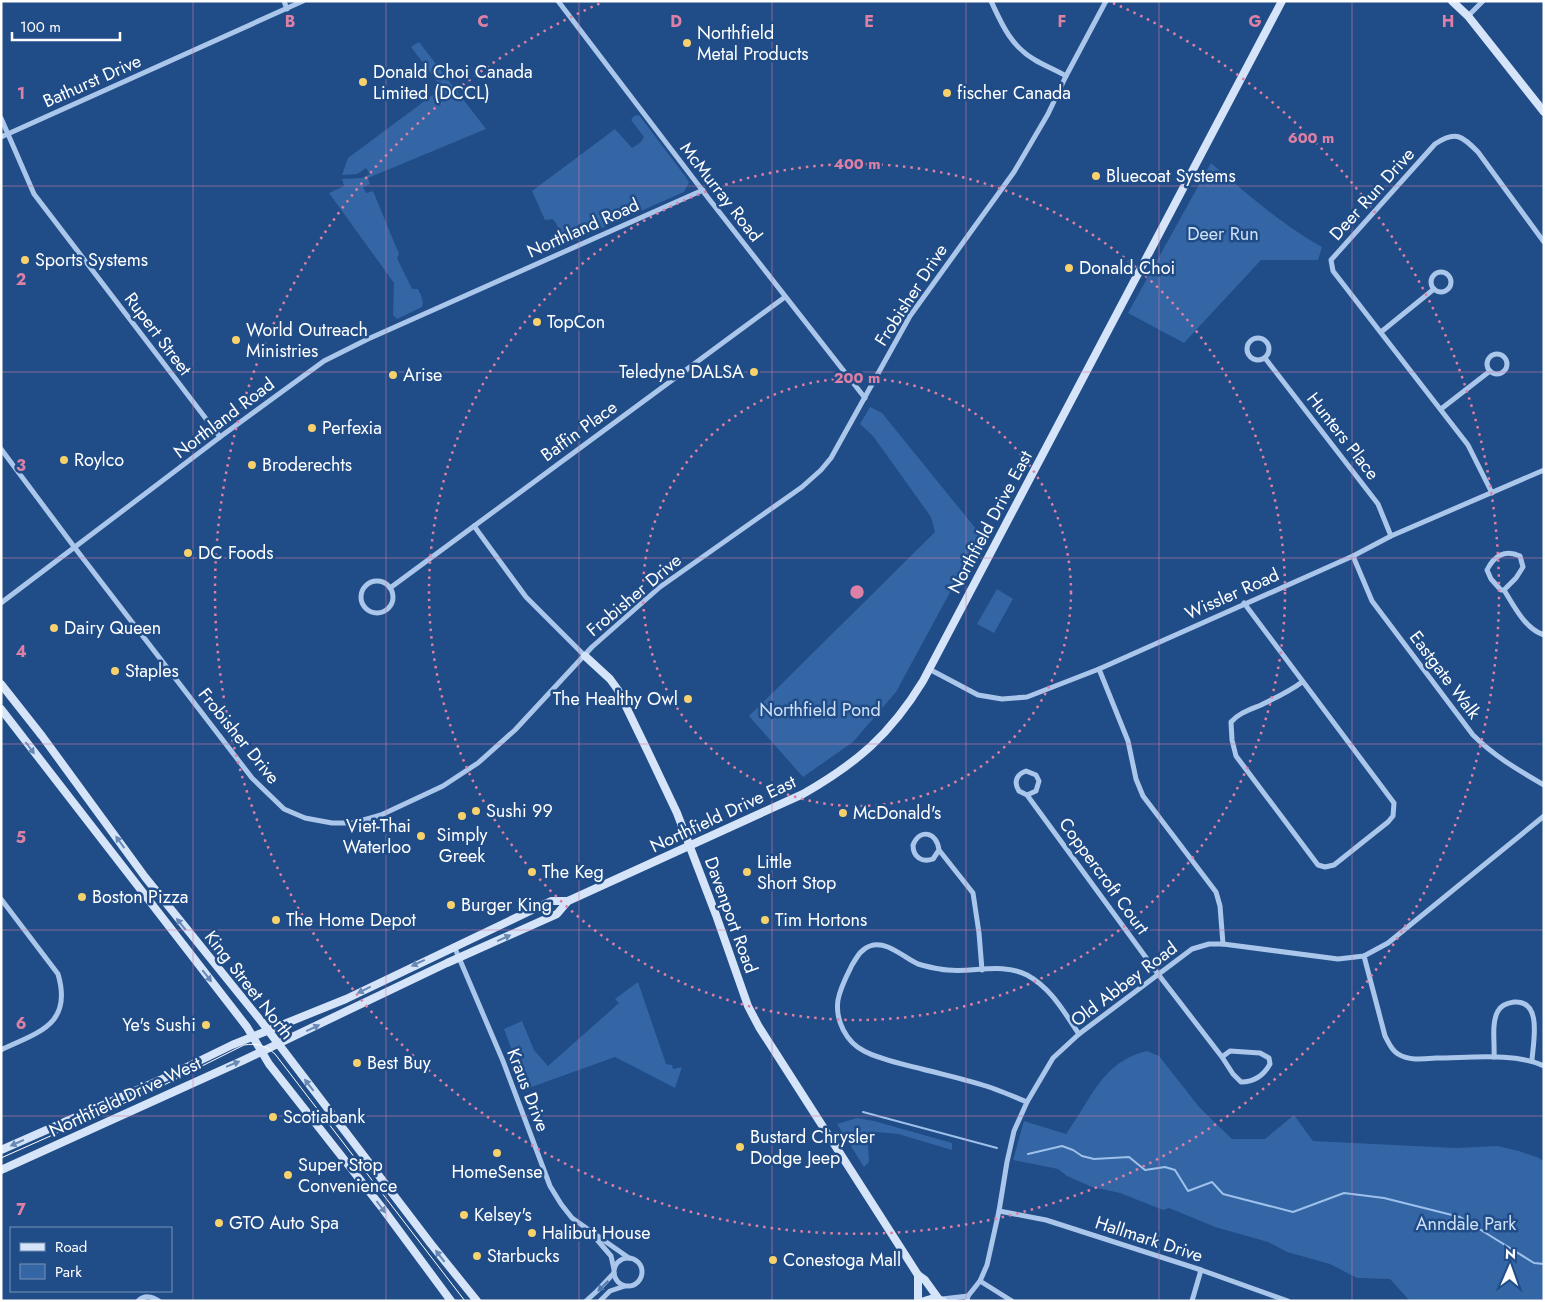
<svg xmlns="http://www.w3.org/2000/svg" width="1545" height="1302" font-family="Jost,sans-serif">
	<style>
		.green { fill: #3465a4 }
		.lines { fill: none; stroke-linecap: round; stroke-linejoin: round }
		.stream { stroke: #9ec1eb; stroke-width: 2 }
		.street { stroke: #aac6ea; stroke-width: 5 }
		.secondary { stroke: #d5e4f8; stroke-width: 8 }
		.tram { stroke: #fff; stroke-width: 1 }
		.oneway { fill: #6889b4 }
		.oneway2 { fill: #5077aa }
		.grid { fill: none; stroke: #dd80a5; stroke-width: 1; stroke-opacity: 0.55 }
		.ring { fill: none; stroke: #dd80a5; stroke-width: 2.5; stroke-dasharray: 2.5 5 }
		.poi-dot { fill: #f7d16b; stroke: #204c87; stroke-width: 2 }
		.labels { text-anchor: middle; stroke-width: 5; stroke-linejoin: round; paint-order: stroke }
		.poi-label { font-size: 18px; fill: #fff; stroke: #204c87; text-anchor: start }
		.street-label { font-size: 18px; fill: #fff; stroke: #204c87 }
		.park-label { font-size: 18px; fill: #cfe1f7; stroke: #204c87 }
		.grid-label { font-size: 16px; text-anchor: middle; font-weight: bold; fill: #dd80a5; stroke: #204c87; stroke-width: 5; stroke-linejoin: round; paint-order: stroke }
		.centre { fill: #dd80a5; stroke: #204c87; stroke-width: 2.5 }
		.ring-label { font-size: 15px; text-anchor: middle; font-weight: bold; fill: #dd80a5; stroke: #204c87; stroke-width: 5; stroke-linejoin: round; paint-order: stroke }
	</style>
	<rect width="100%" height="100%" fill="#204c87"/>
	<g class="green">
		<path d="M 419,42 L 486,129 L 368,178 L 370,184 L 363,187 L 366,193 L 373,191 L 399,254 L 397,258 L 412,289 L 418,289 C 421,295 424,300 422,307 L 397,319 L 393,315 L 394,283 L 329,193 L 344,186 L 342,179 L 362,178 L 370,174 L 366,168 L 357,174 L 342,175 L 348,158 L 442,88 L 411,47 Z"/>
		<path d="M 639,115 L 685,176 L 689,182 L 684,192 L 559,247 L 554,246 L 551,236 L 560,230 L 553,219 L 545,220 L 532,191 L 615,129 L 632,148 L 641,142 L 644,137 L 631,120 L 634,116 Z"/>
		<path d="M 1211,163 C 1247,194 1281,224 1322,247 L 1318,260 L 1261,260 L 1184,343 L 1128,313 Z"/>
		<path d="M 870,407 L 882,413 L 981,535 L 896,692 L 853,742 L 803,777 L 749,716 L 935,532 L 931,517 L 873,436 L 860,424 Z"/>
		<path d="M 997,589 L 1013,599 L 994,633 L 977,624 Z"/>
		<path d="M 638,982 L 666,1064 L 672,1065 L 673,1069 L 682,1067 L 675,1088 L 615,1057 L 526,1089 L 504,1029 L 522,1021 L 534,1050 L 548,1066 L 619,1003 L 615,999 Z"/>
		<path d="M 1147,1051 L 1159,1056 L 1200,1108 L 1232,1139 L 1265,1139 L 1294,1115 L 1313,1141 L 1456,1148 L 1497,1146 L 1519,1151 L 1539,1158 L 1544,1162 L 1544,1301 L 1410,1301 L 1390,1279 L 1357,1278 L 1330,1264 L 1287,1252 L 1268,1242 L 1215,1227 L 1169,1208 L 1163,1210 L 1120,1193 L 1092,1187 L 1067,1176 L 1058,1169 L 1013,1160 L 1024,1121 L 1066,1134 C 1091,1100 1101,1062 1147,1051 Z"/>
		<path d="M 857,1118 L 874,1121 L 952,1143 L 952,1150 L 898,1134 L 876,1132 L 868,1146 L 869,1162 L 864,1167 L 837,1124 Z"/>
	</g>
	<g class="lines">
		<g class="stream">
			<path d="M 863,1112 L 997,1148"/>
			<path d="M 1028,1154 L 1062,1146 L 1073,1150 L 1082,1156 L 1094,1159 L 1129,1157 L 1145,1170 L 1165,1167 L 1175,1170 L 1188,1191 L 1212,1182 L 1223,1194 L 1293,1212 L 1344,1193 L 1384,1198 L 1460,1217 L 1534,1263 L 1544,1264"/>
		</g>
		<g class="street">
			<path d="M 284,1 L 287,9"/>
			<path d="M 558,1 L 709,199 L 865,398"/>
			<path d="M 991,1 C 1002,25 1011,46 1035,60 C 1045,66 1056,70 1066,76"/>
			<path d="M 1468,16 L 1483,1"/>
			<path d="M 1,118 L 34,194 L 220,437"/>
			<path d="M 1,137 L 303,1"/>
			<circle cx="1441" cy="282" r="10"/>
			<path d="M 1381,332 L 1434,289"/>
			<circle cx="1258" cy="349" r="11"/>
			<circle cx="1497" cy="364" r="10"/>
			<path d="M 1265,358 L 1378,504 L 1391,536"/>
			<path d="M 1441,409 L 1490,371"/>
			<path d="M 1,449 L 75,548 L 252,778 L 284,809 L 305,818 L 332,823 L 353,823 L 381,815 L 443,786 L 478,763 L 515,730 L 592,647 L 660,587 L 802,487 L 821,470 L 831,458 L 910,316 L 1014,172 L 1048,114 L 1066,76 L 1106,1"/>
			<path d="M 1492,493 L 1468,445 L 1333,271 L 1331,260 L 1435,144 C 1456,130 1462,136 1478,152 L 1544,242"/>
			<path d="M 474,526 L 526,597 L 585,656"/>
			<path d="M 1353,556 L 1372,601 L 1473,735 C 1494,756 1518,770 1544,785"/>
			<circle cx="377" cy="597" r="16"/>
			<path d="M 390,588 L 785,297"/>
			<path d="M 1504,590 L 1516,578 L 1523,567 L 1520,556 C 1505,549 1494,556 1487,570 L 1491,579 L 1501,590 L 1504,590 C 1514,606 1525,629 1544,635"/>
			<path d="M 1,603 L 220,437 L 324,361 L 368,339 L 703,190"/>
			<path d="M 1244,603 L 1394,803 L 1393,816 L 1388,822 L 1334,865 L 1325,867 L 1318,865 L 1236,756 L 1232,740 L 1231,722 C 1239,713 1249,710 1261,705 C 1275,698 1289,692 1302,682"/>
			<path d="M 929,669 L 978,695 L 1002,699 L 1027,697 L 1099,669 L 1353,556 L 1391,536 L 1544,470"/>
			<path d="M 1099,669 L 1128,741 L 1136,779 L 1143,796 L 1216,892 L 1220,906 L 1223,944"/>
			<path d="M 1027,795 L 1036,791 L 1039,781 L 1036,775 L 1026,771 C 1017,774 1013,782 1019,791 L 1027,795 L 1158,974 L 1222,1057 L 1230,1051 L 1260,1053 L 1269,1058 L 1270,1064 C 1264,1075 1254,1082 1241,1082 L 1233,1074 L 1222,1057"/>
			<path d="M 939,850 L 933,859 C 922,863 913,857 913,845 C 920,828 937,832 939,850 L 973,893 L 979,933 L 982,970"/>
			<path d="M 1,899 L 58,974 C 73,1025 38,1032 1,1050"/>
			<path d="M 454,946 L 503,1061 L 550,1186 L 561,1204 L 572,1218 L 629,1258"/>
			<path d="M 1364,956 L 1385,1036 C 1389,1043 1391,1050 1398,1054 C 1409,1061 1424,1059 1436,1058 C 1468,1058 1515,1052 1544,1066"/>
			<path d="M 1494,1057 C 1495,1044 1491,1023 1498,1011 C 1501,1005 1507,1003 1514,1002 C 1543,1000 1533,1043 1532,1060"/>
			<path d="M 1027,1102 C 1015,1097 1003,1092 992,1088 C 969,1080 945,1075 922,1069 C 903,1064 881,1060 864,1051 C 846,1042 835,1020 838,1000 C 840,988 847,975 852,965 C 857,957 861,949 870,946 C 887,940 904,958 918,964 C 925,966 933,968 940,969 C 968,975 1000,961 1027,975 C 1051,988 1064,1012 1079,1034"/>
			<path d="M 999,1211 L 1046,1220 L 1201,1270 L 1288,1301"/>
			<path d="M 593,1235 L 611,1256 L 614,1269"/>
			<circle cx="628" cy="1272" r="14"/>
			<path d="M 980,1281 L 1012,1301"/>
			<path d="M 942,1299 L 968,1296"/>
			<path d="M 138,1301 C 144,1295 152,1296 159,1301"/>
			<path d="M 586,1301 L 597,1291 L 614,1273"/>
			<path d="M 600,1301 L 610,1291 L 625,1286"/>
			<path d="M 967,1301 L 968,1296 L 980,1281 L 987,1265 L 999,1211 L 1007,1162 L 1014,1131 L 1027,1102 L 1053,1058 L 1079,1034 L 1192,949 L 1209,944 L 1223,944 L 1338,959 L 1364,956 L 1388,943 L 1544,816"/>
			<path d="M 1192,1301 L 1201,1270"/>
		</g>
		<g class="secondary">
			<path d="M 1452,1 L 1468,16 L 1544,112"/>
			<path d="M 585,656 L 610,679 L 618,690 L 649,754 L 677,813 L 716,915 L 748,1006 L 759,1027 L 918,1275 L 925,1280 L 938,1298"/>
			<path d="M 1,684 L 42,736 L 145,877 L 261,1021 L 431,1244 L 477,1301"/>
			<path d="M 1,709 L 247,1027 L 269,1064 L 383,1209 L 451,1301"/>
			<path d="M 1,1150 L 160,1080 L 232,1045 L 346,999 L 551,901 L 568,901 L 803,794 C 857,763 890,735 923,681 L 1282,1"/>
			<path d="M 1,1170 L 244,1060 L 447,963 L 557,914 L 568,901"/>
			<path d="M 918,1275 L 918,1301"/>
			<path d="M 924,1301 L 934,1298 L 943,1301"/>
		</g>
		<path class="tram" d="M 1,1158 L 158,1088 L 244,1045 C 257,1043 265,1045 275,1054 L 465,1301"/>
	</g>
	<defs><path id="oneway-solid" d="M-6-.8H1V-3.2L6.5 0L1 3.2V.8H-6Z" transform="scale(1.25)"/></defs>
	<g class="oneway">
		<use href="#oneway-solid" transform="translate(30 748) rotate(53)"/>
		<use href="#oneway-solid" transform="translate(120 842) rotate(-126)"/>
		<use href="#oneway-solid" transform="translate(181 924) rotate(-129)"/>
		<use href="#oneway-solid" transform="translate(504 938) rotate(-24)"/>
		<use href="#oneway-solid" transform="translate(418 963) rotate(155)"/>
		<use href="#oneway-solid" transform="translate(207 976) rotate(52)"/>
		<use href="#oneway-solid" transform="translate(364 990) rotate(154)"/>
		<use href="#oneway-solid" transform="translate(313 1028) rotate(-25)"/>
		<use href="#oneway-solid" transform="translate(233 1064) rotate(-22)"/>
		<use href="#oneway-solid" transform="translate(309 1085) rotate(-128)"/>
		<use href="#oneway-solid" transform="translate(17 1143) rotate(156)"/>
		<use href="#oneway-solid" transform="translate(381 1207) rotate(53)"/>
		<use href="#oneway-solid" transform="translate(440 1256) rotate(-128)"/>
	</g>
	<use class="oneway2" href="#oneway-solid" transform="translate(603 1286) rotate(135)"/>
	<path class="grid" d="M 193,1 L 193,1301M 386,1 L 386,1301M 579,1 L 579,1301M 772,1 L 772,1301M 966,1 L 966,1301M 1159,1 L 1159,1301M 1352,1 L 1352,1301M 1,186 L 1544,186M 1,372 L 1544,372M 1,558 L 1544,558M 1,744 L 1544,744M 1,930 L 1544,930M 1,1116 L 1544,1116"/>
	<g class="ring">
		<circle cx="857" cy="592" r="214"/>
		<circle cx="857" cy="592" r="428"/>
		<path d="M1113 3A642 642 0 1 1 601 3"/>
	</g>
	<g class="poi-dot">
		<circle cx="687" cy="43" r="5"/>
		<circle cx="363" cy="82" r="5"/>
		<circle cx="947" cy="93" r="5"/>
		<circle cx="1096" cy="176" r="5"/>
		<circle cx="25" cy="260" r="5"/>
		<circle cx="1069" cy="268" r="5"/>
		<circle cx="537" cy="322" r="5"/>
		<circle cx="236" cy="340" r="5"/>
		<circle cx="754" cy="372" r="5"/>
		<circle cx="393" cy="375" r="5"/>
		<circle cx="312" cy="428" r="5"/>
		<circle cx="64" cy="460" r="5"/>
		<circle cx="252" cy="465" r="5"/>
		<circle cx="188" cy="553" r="5"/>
		<circle cx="54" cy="628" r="5"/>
		<circle cx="115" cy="671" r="5"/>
		<circle cx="688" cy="699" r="5"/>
		<circle cx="476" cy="811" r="5"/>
		<circle cx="843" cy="813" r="5"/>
		<circle cx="462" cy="816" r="5"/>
		<circle cx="421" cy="836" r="5"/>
		<circle cx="532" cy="872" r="5"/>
		<circle cx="747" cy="872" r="5"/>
		<circle cx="82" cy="897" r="5"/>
		<circle cx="451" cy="905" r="5"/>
		<circle cx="276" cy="920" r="5"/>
		<circle cx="765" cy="920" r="5"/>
		<circle cx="206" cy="1025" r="5"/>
		<circle cx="357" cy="1063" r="5"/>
		<circle cx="273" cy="1117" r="5"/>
		<circle cx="740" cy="1147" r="5"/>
		<circle cx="497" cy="1153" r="5"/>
		<circle cx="288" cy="1175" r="5"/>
		<circle cx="464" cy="1215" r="5"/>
		<circle cx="219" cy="1223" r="5"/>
		<circle cx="532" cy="1233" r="5"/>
		<circle cx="477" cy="1256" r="5"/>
		<circle cx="773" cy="1260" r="5"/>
	</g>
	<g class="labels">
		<g class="poi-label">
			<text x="697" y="39">Northfield<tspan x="697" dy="21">Metal Products</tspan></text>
			<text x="373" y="78">Donald Choi Canada<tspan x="373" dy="21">Limited (DCCL)</tspan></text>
			<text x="957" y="99">fischer Canada</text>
			<text x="1106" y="182">Bluecoat Systems</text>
			<text x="35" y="266">Sports Systems</text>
			<text x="1079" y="274">Donald Choi</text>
			<text x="547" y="328">TopCon</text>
			<text x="246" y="336">World Outreach<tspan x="246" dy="21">Ministries</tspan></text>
			<text x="744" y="378" text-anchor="end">Teledyne DALSA</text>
			<text x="403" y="381">Arise</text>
			<text x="322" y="434">Perfexia</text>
			<text x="74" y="466">Roylco</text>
			<text x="262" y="471">Broderechts</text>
			<text x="198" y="559">DC Foods</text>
			<text x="64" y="634">Dairy Queen</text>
			<text x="125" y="677">Staples</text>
			<text x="678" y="705" text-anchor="end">The Healthy Owl</text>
			<text x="486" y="817">Sushi 99</text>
			<text x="853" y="819">McDonald's</text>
			<text x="411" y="832" text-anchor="end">Viet-Thai<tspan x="411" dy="21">Waterloo</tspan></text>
			<text x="462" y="841" text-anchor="middle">Simply<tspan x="462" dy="21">Greek</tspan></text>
			<text x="757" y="868">Little<tspan x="757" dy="21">Short Stop</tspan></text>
			<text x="542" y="878">The Keg</text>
			<text x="92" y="903">Boston Pizza</text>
			<text x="461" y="911">Burger King</text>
			<text x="286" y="926">The Home Depot</text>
			<text x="775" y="926">Tim Hortons</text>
			<text x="196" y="1031" text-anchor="end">Ye's Sushi</text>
			<text x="367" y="1069">Best Buy</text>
			<text x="283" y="1123">Scotiabank</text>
			<text x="750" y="1143">Bustard Chrysler<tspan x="750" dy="21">Dodge Jeep</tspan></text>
			<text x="298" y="1171">Super Stop<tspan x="298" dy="21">Convenience</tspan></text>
			<text x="497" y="1178" text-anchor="middle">HomeSense</text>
			<text x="474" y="1221">Kelsey's</text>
			<text x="229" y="1229">GTO Auto Spa</text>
			<text x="542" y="1239">Halibut House</text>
			<text x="487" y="1262">Starbucks</text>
			<text x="783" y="1266">Conestoga Mall</text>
		</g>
		<g class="street-label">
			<text transform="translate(92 81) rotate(-24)" y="6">Bathurst Drive</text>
			<text transform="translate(721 192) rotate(52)" y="6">McMurray Road</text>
			<text transform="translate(1372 194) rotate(-48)" y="6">Deer Run Drive</text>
			<text transform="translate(583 228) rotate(-24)" y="6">Northland Road</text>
			<text transform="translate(911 295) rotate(-57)" y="6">Frobisher Drive</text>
			<text transform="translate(158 334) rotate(53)" y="6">Rupert Street</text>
			<text transform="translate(224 418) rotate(-37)" y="6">Northland Road</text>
			<text transform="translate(579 431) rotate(-36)" y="6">Baffin Place</text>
			<text transform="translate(1343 436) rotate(52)" y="6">Hunters Place</text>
			<text transform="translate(990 522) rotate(-62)" y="6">Northfield Drive East</text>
			<text transform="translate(1232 594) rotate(-24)" y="6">Wissler Road</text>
			<text transform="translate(634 595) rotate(-40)" y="6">Frobisher Drive</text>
			<text transform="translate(1445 675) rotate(53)" y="6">Eastgate Walk</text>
			<text transform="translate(239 736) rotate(51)" y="6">Frobisher Drive</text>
			<text transform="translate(723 814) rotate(-25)" y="6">Northfield Drive East</text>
			<text transform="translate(1104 876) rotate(54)" y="6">Coppercroft Court</text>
			<text transform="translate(731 915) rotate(70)" y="6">Davenport Road</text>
			<text transform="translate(1124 984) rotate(-37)" y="6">Old Abbey Road</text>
			<text transform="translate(249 985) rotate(52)" y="6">King Street North</text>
			<text transform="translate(528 1090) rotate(69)" y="6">Kraus Drive</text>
			<text transform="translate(125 1097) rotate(-25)" y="6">Northfield Drive West</text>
			<text transform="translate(1149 1239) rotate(18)" y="6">Hallmark Drive</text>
		</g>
		<g class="park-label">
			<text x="1223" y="240">Deer Run</text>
			<text x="820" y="716">Northfield Pond</text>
			<text x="1466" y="1230">Anndale Park</text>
		</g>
	</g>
	<g class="grid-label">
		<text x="290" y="27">B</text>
		<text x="483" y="27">C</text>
		<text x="676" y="27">D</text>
		<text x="869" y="27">E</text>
		<text x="1062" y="27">F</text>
		<text x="1255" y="27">G</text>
		<text x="1448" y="27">H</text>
		<text x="21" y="99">1</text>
		<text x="21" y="285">2</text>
		<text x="21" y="471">3</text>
		<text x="21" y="657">4</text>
		<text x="21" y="843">5</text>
		<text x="21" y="1029">6</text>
		<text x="21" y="1215">7</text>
	</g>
	<circle cx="857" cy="592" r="8" class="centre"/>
	<g class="ring-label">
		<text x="1311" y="143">600 m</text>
		<text x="857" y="169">400 m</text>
		<text x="857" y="383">200 m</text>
	</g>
	<rect width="1545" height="1302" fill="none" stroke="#ffffff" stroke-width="5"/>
	<rect x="10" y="1227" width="162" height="65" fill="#204c87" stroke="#7994b7"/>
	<rect x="20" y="1243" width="25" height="8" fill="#d5e4f8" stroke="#7994b7"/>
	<text x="55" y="1252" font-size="15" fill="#ffffff">Road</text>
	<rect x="20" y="1264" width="25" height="15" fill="#3465a4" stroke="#7994b7"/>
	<text x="55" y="1277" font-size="15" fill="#ffffff">Park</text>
	<g transform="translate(1510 1267) rotate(2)" stroke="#204c87" stroke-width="4" paint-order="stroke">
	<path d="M0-4L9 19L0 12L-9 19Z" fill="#ffffff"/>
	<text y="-8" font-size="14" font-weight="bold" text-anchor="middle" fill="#ffffff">N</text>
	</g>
	<path d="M12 32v8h108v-8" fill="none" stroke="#ffffff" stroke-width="2.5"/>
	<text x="20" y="32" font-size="15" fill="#ffffff" stroke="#204c87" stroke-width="4" paint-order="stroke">100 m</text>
</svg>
